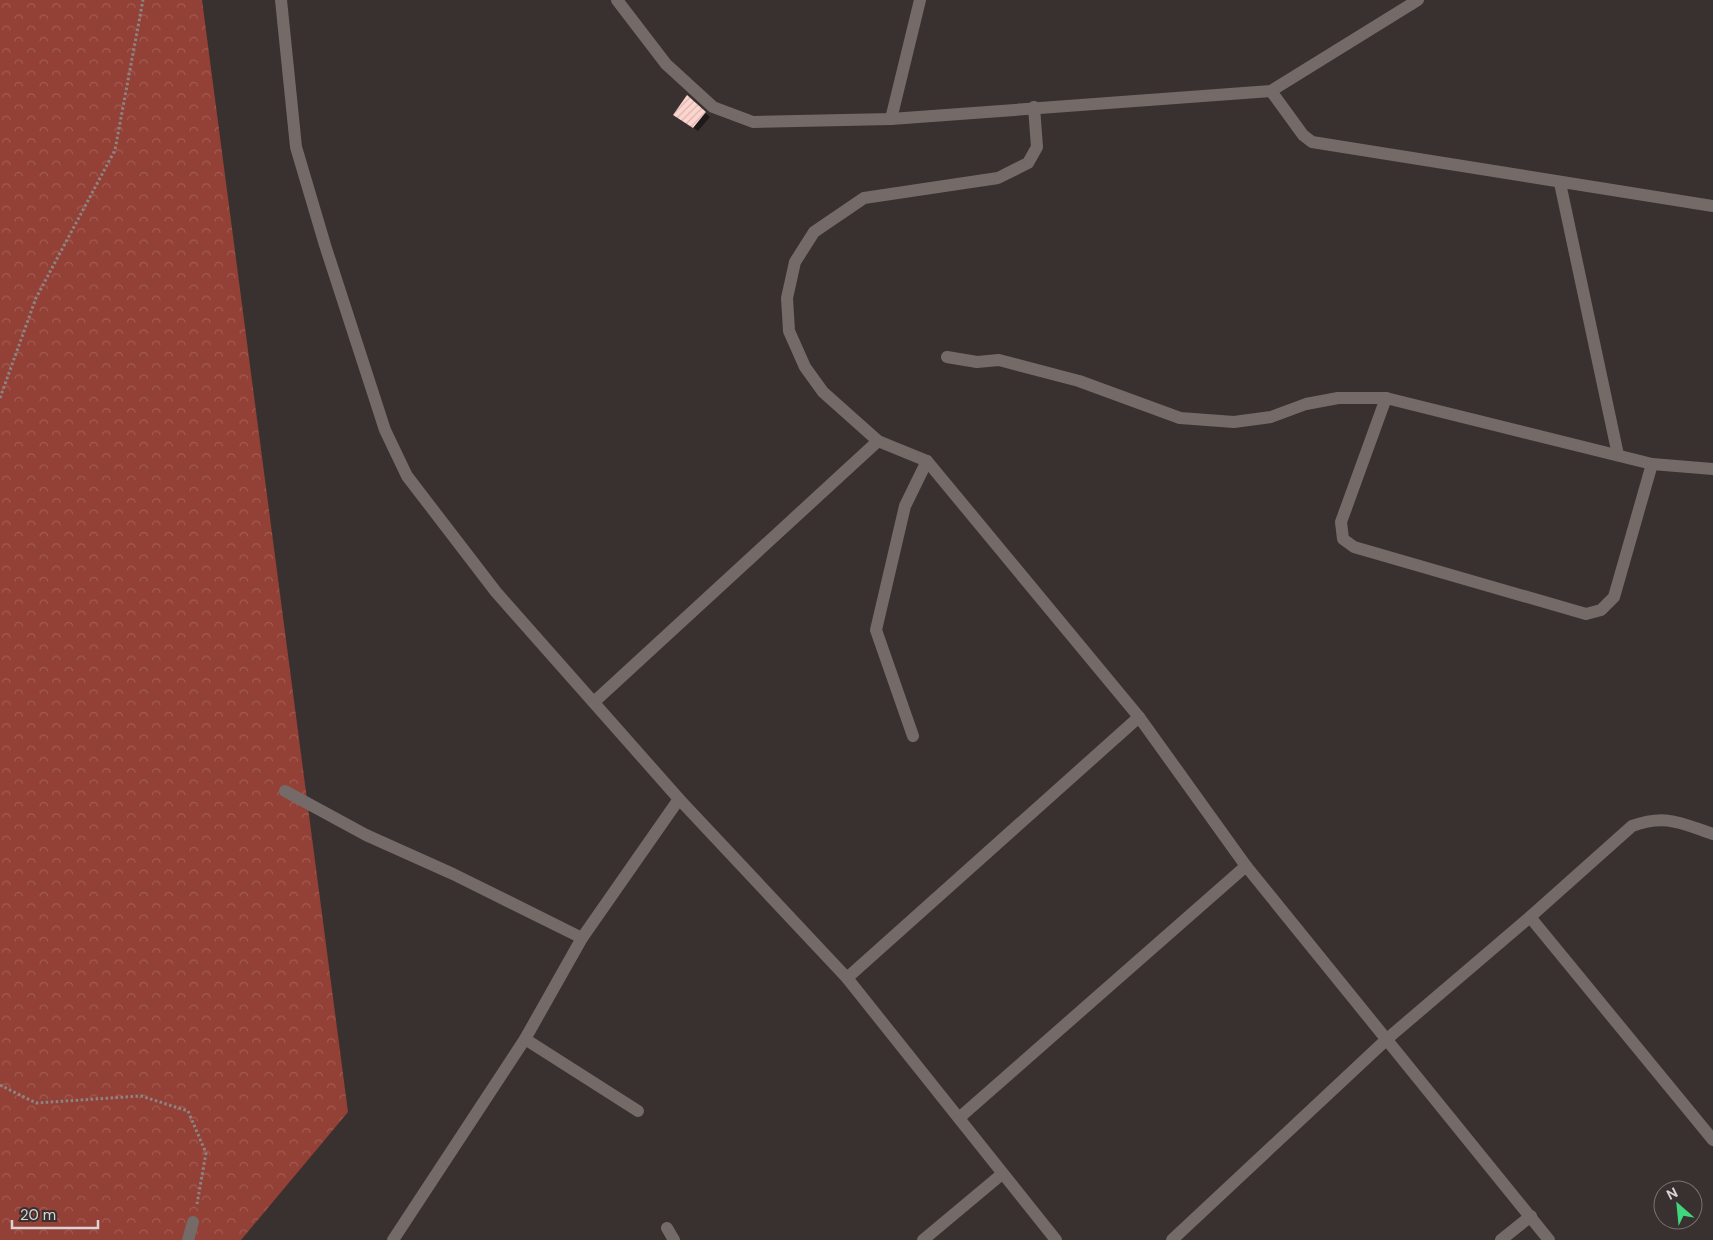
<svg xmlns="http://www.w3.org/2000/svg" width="1713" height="1240" font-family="'DM Sans',sans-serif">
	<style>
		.forest { fill: url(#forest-crowns) }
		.shadow { fill: #0007 }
		.building { fill: url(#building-hatch) }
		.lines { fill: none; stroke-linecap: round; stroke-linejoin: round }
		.path { stroke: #8b8583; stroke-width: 3; stroke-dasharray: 2.5 2.5; stroke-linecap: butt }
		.minor { stroke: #746b69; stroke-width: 12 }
	</style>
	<defs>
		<pattern id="forest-crowns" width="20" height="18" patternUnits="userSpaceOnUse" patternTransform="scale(1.25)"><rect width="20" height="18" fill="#934036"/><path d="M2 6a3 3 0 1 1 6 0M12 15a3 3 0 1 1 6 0" fill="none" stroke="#a25b52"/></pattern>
		<pattern id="building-hatch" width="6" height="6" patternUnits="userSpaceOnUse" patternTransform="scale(1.25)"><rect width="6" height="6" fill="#fdd5ce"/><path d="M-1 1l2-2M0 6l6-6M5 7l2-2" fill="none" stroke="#d7b7b1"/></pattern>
	</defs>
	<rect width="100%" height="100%" fill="#39312f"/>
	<path class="forest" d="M 0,0 L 202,0 L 348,1112 L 241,1240 L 0,1240 Z"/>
	<path class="shadow" d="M 687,97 L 710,117 L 698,131 L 675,115 Z"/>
	<path class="building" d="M 687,95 L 706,112 L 693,128 L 673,115 Z"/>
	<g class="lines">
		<g class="path">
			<path d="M 0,398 L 36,298 L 115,150 L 143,0"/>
			<path d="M 0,1085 L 36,1103 L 141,1096 L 188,1111 L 206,1153 L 197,1204"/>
		</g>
		<g class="minor">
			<path d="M 281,0 L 296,147 L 325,245 L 385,430 L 407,476 L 496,592 L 679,799 L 582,938 L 525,1039 L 393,1240"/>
			<path d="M 617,0 L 666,64 L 713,107 L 753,122 L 891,119 L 1271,91 L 1418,0"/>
			<path d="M 1271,91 L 1303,135 L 1312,142 L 1713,206"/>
			<path d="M 1034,107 L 1037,147 L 1028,163 L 998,178 L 864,198 L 814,232 L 795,262 L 787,298 L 789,331 L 805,367 L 823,392 L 878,441 L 927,461 L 1139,717 L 1246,866 L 1549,1240"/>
			<path d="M 891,119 L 920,0"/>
			<path d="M 1560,183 L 1618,455"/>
			<path d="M 947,357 L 977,362 L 999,360 L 1079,381 L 1180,418 L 1234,422 L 1271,417 L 1306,404 L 1338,398 L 1386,398 L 1652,464 L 1713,469"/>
			<path d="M 1386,398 L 1341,522 L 1343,539 L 1354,547 L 1586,614 L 1601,610 L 1614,597 L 1652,464"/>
			<path d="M 594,702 L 878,441"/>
			<path d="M 913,736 L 876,630 L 905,506 L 927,461"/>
			<path d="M 285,791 L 366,835 L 453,874 L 582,938"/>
			<path d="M 679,799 L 847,978 L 1056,1240"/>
			<path d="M 1530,917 L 1713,1140"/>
			<path d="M 847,978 L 1139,717"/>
			<path d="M 525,1039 L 638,1111"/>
			<path d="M 959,1118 L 1246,866"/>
			<path d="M 667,1228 L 674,1240"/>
			<path d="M 188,1240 L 193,1222"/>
			<path d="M 923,1240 L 1002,1174"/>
			<path d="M 1172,1240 L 1387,1039 L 1530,917 L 1632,826 C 1666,814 1680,823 1713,834"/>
			<path d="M 1501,1240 L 1531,1216"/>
		</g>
	</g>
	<g transform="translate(1678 1205) rotate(333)"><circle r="24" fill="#39312f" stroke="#797271"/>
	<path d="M0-4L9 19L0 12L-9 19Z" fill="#40d77c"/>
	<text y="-8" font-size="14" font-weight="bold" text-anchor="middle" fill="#d9d4d3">N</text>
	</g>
	<path d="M12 1220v8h86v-8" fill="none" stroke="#d9d4d3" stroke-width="2.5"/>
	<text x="20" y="1220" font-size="15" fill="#d9d4d3" stroke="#39312f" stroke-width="4" paint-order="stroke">20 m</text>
</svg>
